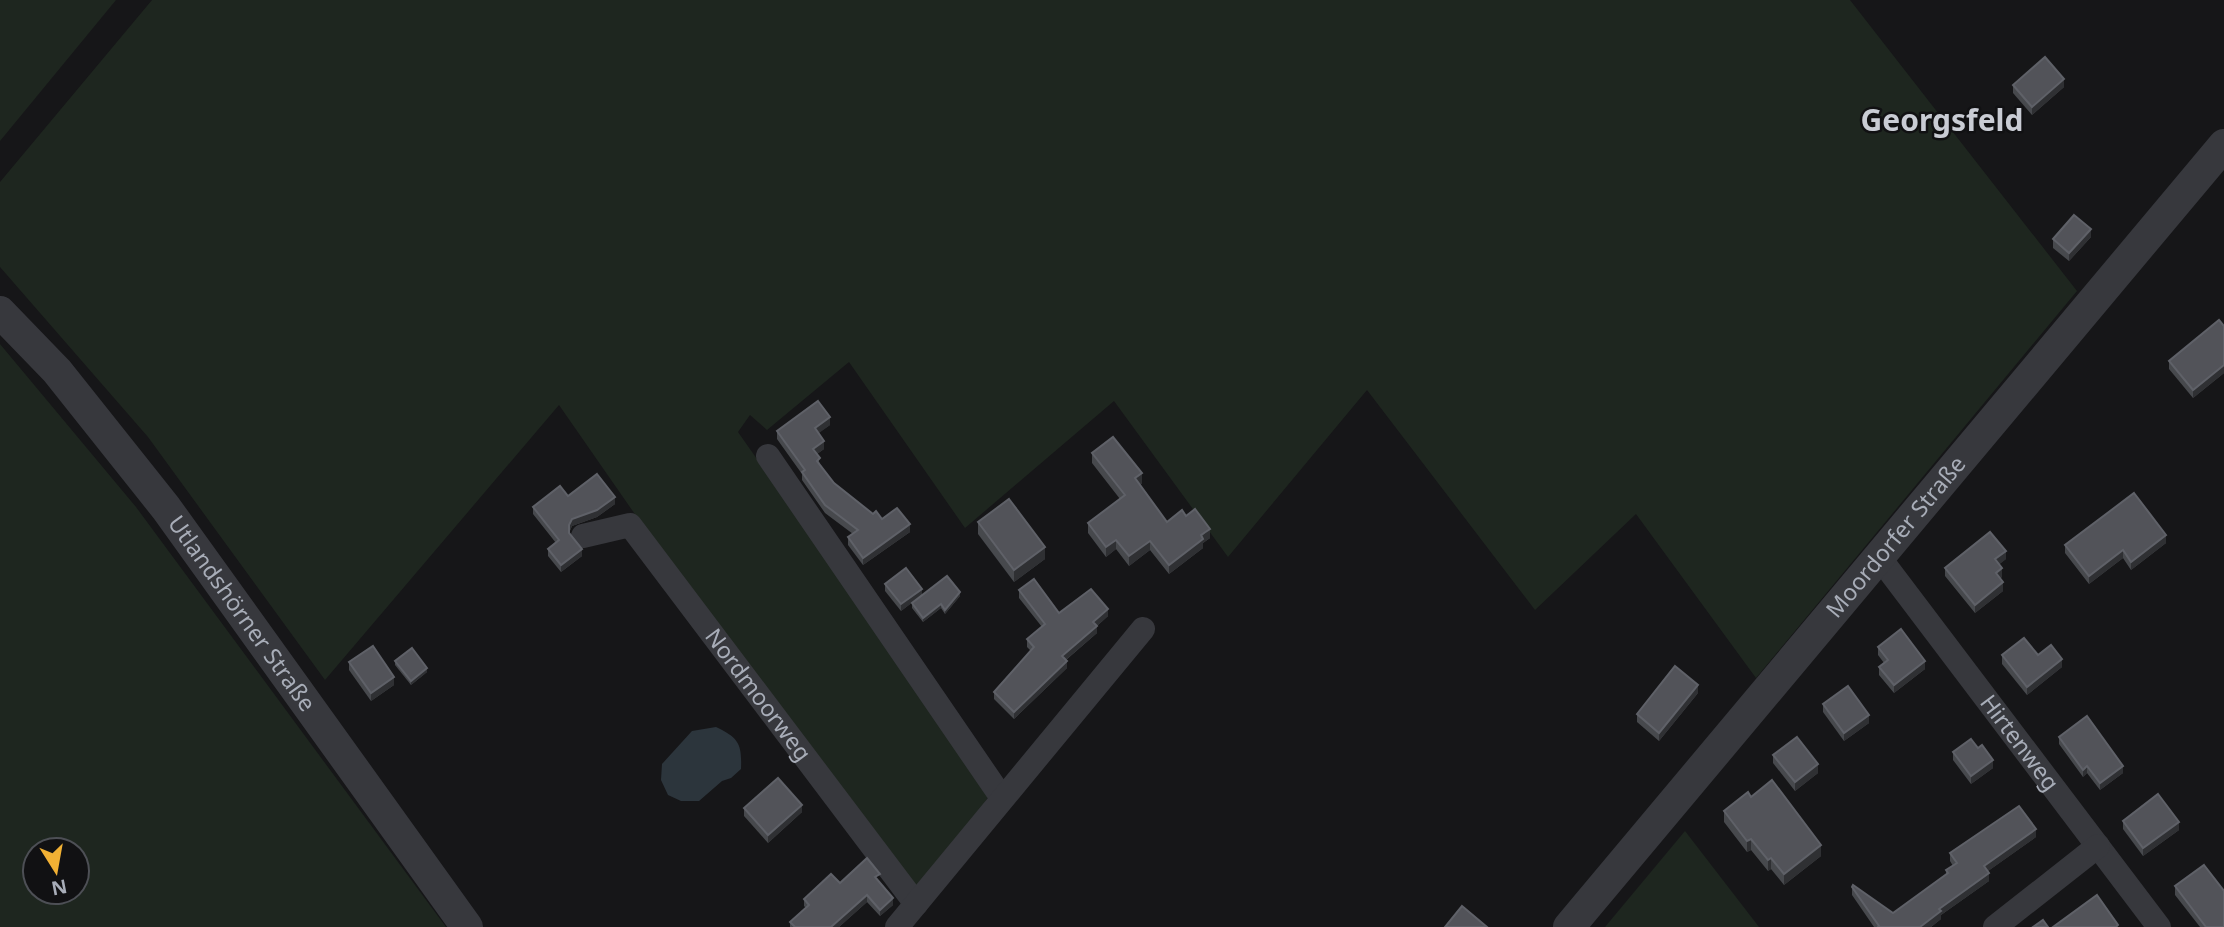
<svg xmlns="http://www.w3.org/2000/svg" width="2224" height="927" font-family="'Noto Sans',sans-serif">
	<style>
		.green { fill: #1e261f; fill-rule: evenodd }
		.water { fill: #2c353c }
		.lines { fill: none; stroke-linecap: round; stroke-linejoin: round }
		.minor { stroke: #37383d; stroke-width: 24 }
		.tertiary { stroke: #37383d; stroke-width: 32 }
		.wall { fill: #47494d }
		.shaded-wall { fill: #2f3033 }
		.building { fill: #525359; stroke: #5f6168; stroke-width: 2 }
		.labels { text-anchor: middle; stroke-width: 5; stroke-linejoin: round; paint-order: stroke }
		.street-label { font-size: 23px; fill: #a8adb8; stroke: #111113 }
		.district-label { font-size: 30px; font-weight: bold; fill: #c9ccd4; stroke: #111113 }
	</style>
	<rect width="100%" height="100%" fill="#161618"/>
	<g class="green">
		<path d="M 0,0 L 116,0 L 0,141 Z"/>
		<path d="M 152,0 L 1850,0 L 2077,291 L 1756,678 L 1636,514 L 1535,610 L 1367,390 L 1228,557 L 1114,401 L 965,528 L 849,362 L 767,430 L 750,415 L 738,432 L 991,791 L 982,808 L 916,894 L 641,523 L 559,405 L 325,680 L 148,437 L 0,267 L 0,182 Z"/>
		<path d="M 0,344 L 136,507 L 446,927 L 0,927 ZM 35,850 L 77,850 L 77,892 L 35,892 Z"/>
		<path d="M 1685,831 L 1759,927 L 1605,927 Z"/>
	</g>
	<path class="water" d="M 716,727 C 739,738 742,744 741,769 L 731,778 L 722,781 L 699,801 L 681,801 L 668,795 L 661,780 L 662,764 L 692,731 Z"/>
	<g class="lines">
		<g class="minor">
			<path d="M 768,456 L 1002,798"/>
			<path id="s1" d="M 583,536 L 630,525 L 916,904"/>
			<path id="s2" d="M 1879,557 L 2159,927"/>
			<path d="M 897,927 L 1143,629"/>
			<path d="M 1995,927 L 2098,846"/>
		</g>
		<g class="tertiary">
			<path id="s3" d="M 0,312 L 57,371 L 166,508 L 467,927"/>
			<path id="s4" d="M 1569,927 L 2224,145"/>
		</g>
	</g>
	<g class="wall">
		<path d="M 2013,85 L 2064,87 L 2032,115 L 2013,93 Z"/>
		<path d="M 2091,237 L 2069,261 L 2053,248 L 2053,239 Z"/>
		<path d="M 2224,326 L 2224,373 L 2193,398 L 2169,369 L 2169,361 Z"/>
		<path d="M 830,425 L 818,433 L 824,449 L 817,454 L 820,465 L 834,483 L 873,514 L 882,519 L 910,532 L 863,565 L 848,545 L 848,537 L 853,534 L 825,513 L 802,480 L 802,474 L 777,439 L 777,431 Z"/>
		<path d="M 1092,453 L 1142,483 L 1140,485 L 1167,522 L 1186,516 L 1210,538 L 1203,543 L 1203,548 L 1169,574 L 1150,550 L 1129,566 L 1116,549 L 1106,557 L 1088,533 L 1088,523 L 1120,499 L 1092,463 Z"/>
		<path d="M 568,496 L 615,504 L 597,517 L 572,526 L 569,533 L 582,556 L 561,572 L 548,556 L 548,549 L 556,543 L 533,514 L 533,507 Z"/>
		<path d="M 978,522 L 1045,559 L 1014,582 L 978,534 Z"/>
		<path d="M 2166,543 L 2131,570 L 2123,558 L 2089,584 L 2065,553 L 2065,545 Z"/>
		<path d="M 2006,559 L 1999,564 L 2002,577 L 2000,578 L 2003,591 L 1975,613 L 1945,576 L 1945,568 Z"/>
		<path d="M 885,584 L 922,595 L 901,611 L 885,591 Z"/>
		<path d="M 1019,590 L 1059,613 L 1108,616 L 1097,626 L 1097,633 L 1066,660 L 1067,668 L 1014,719 L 994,699 L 994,692 L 1031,651 L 1027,647 L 1027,639 L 1042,627 L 1019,598 Z"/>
		<path d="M 960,596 L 945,614 L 941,608 L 923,622 L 912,608 L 912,603 Z"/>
		<path d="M 1878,647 L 1925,669 L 1894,693 L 1879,675 L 1879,667 L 1884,663 L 1878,655 Z"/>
		<path d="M 2002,655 L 2062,667 L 2027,695 L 2002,664 Z"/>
		<path d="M 395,661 L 427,672 L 411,685 L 395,665 Z"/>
		<path d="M 349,662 L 394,685 L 371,701 L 349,670 Z"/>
		<path d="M 1698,693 L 1659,741 L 1637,722 L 1637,714 Z"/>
		<path d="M 1823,704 L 1869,723 L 1844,741 L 1823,712 Z"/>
		<path d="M 2059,737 L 2123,773 L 2100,790 L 2087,773 L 2083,777 L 2059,744 Z"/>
		<path d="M 1953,752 L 1993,768 L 1971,784 L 1953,760 Z"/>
		<path d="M 1773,755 L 1818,773 L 1795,791 L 1773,763 Z"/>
		<path d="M 1751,797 L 1821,856 L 1784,885 L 1771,869 L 1768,871 L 1751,850 L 1747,852 L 1724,822 L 1724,811 Z"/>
		<path d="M 744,808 L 802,812 L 768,843 L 744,816 Z"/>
		<path d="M 2123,821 L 2179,830 L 2143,856 L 2123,829 Z"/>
		<path d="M 2036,837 L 1988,871 L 1989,881 L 1941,915 L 1941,919 L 1931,927 L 1874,927 L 1852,895 L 1852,887 L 1893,913 L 1946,875 L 1946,870 L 1953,866 L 1950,861 L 1950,853 Z"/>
		<path d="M 879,881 L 893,905 L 880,916 L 867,902 L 839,927 L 790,927 L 790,922 L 806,908 L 804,906 L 804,899 L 840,883 L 880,881 Z"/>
		<path d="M 2175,886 L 2224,927 L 2200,927 L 2175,895 Z"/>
	</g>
	<g class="shaded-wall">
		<path d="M 2064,79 L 2064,87 L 2032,115 L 2032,107 Z"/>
		<path d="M 2091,229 L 2091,237 L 2069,261 L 2069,253 Z"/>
		<path d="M 2224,365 L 2224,373 L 2193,398 L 2193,390 Z"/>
		<path d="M 830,417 L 830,425 L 815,436 L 815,428 Z"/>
		<path d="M 824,441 L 824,449 L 813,457 L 813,449 Z"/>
		<path d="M 1142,473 L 1142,483 L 1135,488 L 1135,478 Z"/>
		<path d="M 615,497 L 615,504 L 597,517 L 572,526 L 569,532 L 569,525 L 572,519 Z"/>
		<path d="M 910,524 L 910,532 L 863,565 L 863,558 Z"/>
		<path d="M 1210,529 L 1210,538 L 1203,543 L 1203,548 L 1169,574 L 1169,565 Z"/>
		<path d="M 2166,535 L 2166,543 L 2131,570 L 2131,562 Z"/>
		<path d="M 1116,540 L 1116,549 L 1106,557 L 1106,547 Z"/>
		<path d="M 1150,541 L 1150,550 L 1129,566 L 1129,556 Z"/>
		<path d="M 1045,547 L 1045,559 L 1014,582 L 1014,570 Z"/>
		<path d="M 582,549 L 582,556 L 561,572 L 561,565 Z"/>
		<path d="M 2123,550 L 2123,558 L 2089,584 L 2089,576 Z"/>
		<path d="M 2006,551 L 2006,559 L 1995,568 L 1995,559 Z"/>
		<path d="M 2002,568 L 2002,577 L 1996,582 L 1996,573 Z"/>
		<path d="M 2003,582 L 2003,591 L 1975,613 L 1975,605 Z"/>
		<path d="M 922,589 L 922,595 L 901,611 L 901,604 Z"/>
		<path d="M 960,592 L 960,596 L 945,614 L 945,610 Z"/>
		<path d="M 941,604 L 941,608 L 923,622 L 923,618 Z"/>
		<path d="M 1108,609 L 1108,616 L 1097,626 L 1097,633 L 1062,663 L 1062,656 L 1093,622 Z"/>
		<path d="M 2062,659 L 2062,667 L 2027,695 L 2027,687 Z"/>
		<path d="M 1067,661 L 1067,668 L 1014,719 L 1014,712 Z"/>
		<path d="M 1925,661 L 1925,669 L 1894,693 L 1894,685 Z"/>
		<path d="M 427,668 L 427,672 L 411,685 L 411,681 Z"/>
		<path d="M 394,677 L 394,685 L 371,701 L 371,693 Z"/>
		<path d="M 1698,685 L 1698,693 L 1659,741 L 1659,733 Z"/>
		<path d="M 1869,715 L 1869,723 L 1844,741 L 1844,733 Z"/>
		<path d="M 1993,760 L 1993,768 L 1971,784 L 1971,776 Z"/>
		<path d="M 1818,764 L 1818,773 L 1795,791 L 1795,782 Z"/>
		<path d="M 2087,766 L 2087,773 L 2083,777 L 2083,770 Z"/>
		<path d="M 2123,766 L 2123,773 L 2100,790 L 2100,783 Z"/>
		<path d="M 802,805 L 802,812 L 768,843 L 768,835 Z"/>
		<path d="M 2179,822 L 2179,830 L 2143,856 L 2143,848 Z"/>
		<path d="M 2036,829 L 2036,837 L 1984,874 L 1984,866 Z"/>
		<path d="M 1751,839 L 1751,850 L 1747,852 L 1747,841 Z"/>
		<path d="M 1821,845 L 1821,856 L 1784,885 L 1784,874 Z"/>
		<path d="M 1771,858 L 1771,869 L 1768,871 L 1768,860 Z"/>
		<path d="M 1989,873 L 1989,881 L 1941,915 L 1941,919 L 1931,927 L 1920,927 L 1939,909 Z"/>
		<path d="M 867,895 L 867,902 L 839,927 L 831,927 Z"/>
		<path d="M 893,898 L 893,905 L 880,916 L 880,910 Z"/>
	</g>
	<g class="building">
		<path d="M 2045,57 L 2064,79 L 2032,107 L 2013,85 Z"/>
		<path d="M 2074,215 L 2091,229 L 2069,253 L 2053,239 Z"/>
		<path d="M 2219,320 L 2224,326 L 2224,365 L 2193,390 L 2169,361 Z"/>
		<path d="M 818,401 L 830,417 L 815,428 L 824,441 L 813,449 L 820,458 L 817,461 L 834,483 L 873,514 L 876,511 L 882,519 L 897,508 L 910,524 L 863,558 L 848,537 L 858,530 L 825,505 L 802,472 L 805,470 L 777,431 Z"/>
		<path d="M 1113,437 L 1142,473 L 1135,478 L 1167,522 L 1182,510 L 1186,516 L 1195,509 L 1210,529 L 1201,535 L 1203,539 L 1169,565 L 1150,541 L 1129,556 L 1116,540 L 1106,547 L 1088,523 L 1125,495 L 1092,453 Z"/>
		<path d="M 597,474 L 615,497 L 597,510 L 572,519 L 569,525 L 569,533 L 582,549 L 561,565 L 548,549 L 559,540 L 533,507 L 560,486 L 568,496 Z"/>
		<path d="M 2134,493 L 2166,535 L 2131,562 L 2123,550 L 2089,576 L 2065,545 Z"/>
		<path d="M 1009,499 L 1045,547 L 1014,570 L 978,522 Z"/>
		<path d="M 1990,532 L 2006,551 L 1995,559 L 2002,568 L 1996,573 L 2003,582 L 1975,605 L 1945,568 Z"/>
		<path d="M 906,568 L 922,589 L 901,604 L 885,584 Z"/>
		<path d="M 947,576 L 960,592 L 945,610 L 941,604 L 923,618 L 912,603 Z"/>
		<path d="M 1034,579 L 1059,613 L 1091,589 L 1108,609 L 1093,622 L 1097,626 L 1062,656 L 1067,661 L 1014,712 L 994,692 L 1034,647 L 1027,639 L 1045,624 L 1019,590 Z"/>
		<path d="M 1901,629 L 1925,661 L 1894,685 L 1879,667 L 1888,660 L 1878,647 Z"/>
		<path d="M 2024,638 L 2038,655 L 2051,645 L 2062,659 L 2027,687 L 2002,655 Z"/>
		<path d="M 373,646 L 394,677 L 371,693 L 349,662 Z"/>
		<path d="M 412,648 L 427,668 L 411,681 L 395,661 Z"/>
		<path d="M 1675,666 L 1698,685 L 1659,733 L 1637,714 Z"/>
		<path d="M 1848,686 L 1869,715 L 1844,733 L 1823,704 Z"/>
		<path d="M 2087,716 L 2123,766 L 2100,783 L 2087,766 L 2083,770 L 2059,737 Z"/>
		<path d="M 1797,737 L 1818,764 L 1795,782 L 1773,755 Z"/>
		<path d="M 1971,739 L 1978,748 L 1982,745 L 1993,760 L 1971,776 L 1953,752 Z"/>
		<path d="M 778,778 L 802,805 L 768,835 L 744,808 Z"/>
		<path d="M 1772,780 L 1821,845 L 1784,874 L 1771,858 L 1768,860 L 1751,839 L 1747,841 L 1724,811 L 1748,792 L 1751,797 Z"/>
		<path d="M 2158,794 L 2179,822 L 2143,848 L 2123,821 Z"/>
		<path d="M 2019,806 L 2036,829 L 1984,866 L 1989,873 L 1939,909 L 1941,911 L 1920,927 L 1878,927 L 1879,926 L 1852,887 L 1853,885 L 1893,913 L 1948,873 L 1946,870 L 1957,863 L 1950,853 Z"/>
		<path d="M 867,858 L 880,874 L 875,877 L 893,898 L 880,910 L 867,895 L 831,927 L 795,927 L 790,922 L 809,905 L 804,899 L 831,874 L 840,883 Z"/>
		<path d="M 2204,865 L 2224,891 L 2224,927 L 2206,927 L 2175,886 Z"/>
		<path d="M 2097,895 L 2118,925 L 2116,927 L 2053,927 Z"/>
		<path d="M 1462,906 L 1487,927 L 1445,927 Z"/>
		<path d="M 2043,920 L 2048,927 L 2033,927 Z"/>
	</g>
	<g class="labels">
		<g class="street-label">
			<text dy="8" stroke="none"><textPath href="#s4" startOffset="509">Moordorfer Straße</textPath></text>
			<text dy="8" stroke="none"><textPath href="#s3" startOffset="387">Utlandshörner Straße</textPath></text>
			<text dy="8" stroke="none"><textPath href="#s1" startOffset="261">Nordmoorweg</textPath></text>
			<text dy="8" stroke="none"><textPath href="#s2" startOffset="233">Hirtenweg</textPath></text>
		</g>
		<g class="district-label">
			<text x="1942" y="131">Georgsfeld</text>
		</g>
	</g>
	<g transform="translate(56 871) rotate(169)"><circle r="33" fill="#111113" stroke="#4d4f55" stroke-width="2"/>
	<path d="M0-5L12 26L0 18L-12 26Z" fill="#f2b134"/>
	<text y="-10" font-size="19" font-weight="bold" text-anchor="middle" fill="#a8adb8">N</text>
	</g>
</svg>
